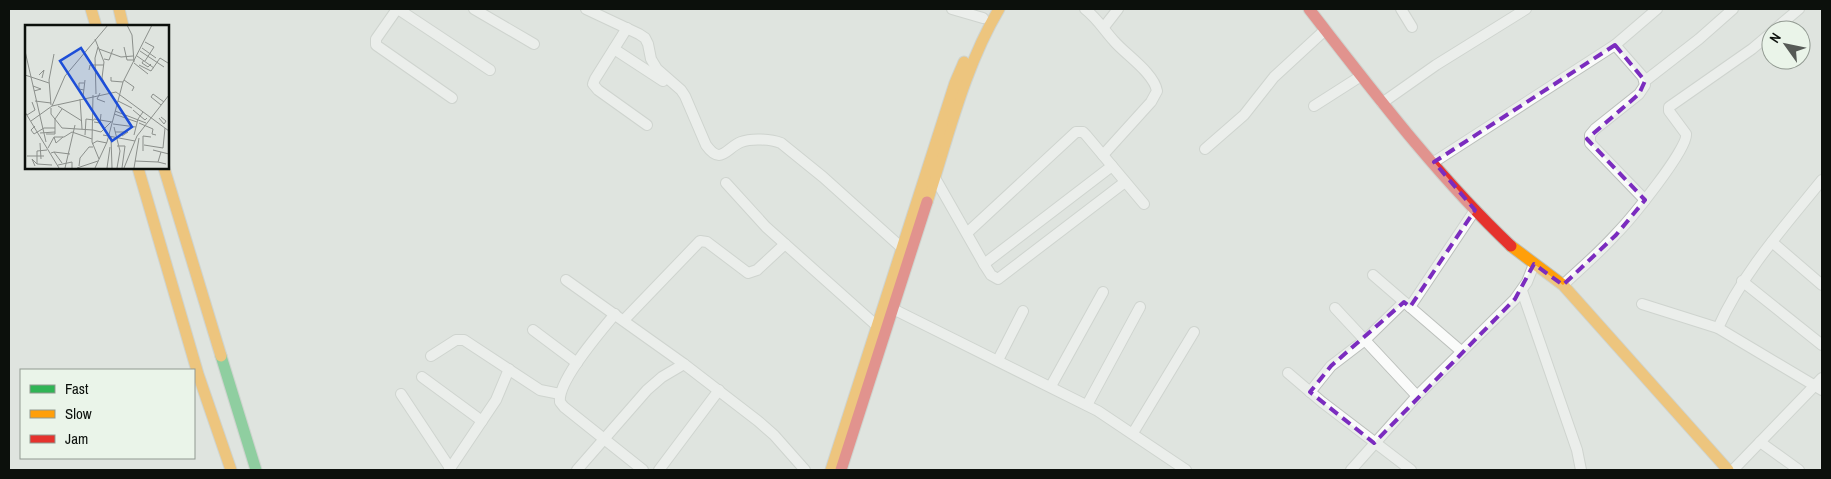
<svg xmlns="http://www.w3.org/2000/svg" width="1831" height="479" font-family="'Archivo Narrow',sans-serif">
	<style>
		.lines { fill: none; stroke-linecap: round; stroke-linejoin: round }
		.street-casing { stroke: #bcc0bc; stroke-width: 12 }
		.fast-casing { stroke: #bcc0bc; stroke-width: 13 }
		.slow-casing { stroke: #bcc0bc; stroke-width: 13 }
		.jam-casing { stroke: #bcc0bc; stroke-width: 13 }
		.street { stroke: #fafbfa; stroke-width: 10 }
		.fast { stroke: #30b455; stroke-width: 11 }
		.slow { stroke: #ff9f0a; stroke-width: 11 }
		.jam { stroke: #e5322d; stroke-width: 11 }
		.marked { fill: none; stroke: #7b2cbf; stroke-width: 4; stroke-dasharray: 10 6; stroke-linejoin: round }
		.inset-road { fill: none; stroke: #8b8f8b; stroke-width: 1 }
		.view { fill: #1d4ed8; fill-opacity: 0.15; stroke: #1d4ed8; stroke-width: 2.5 }
		.inset-edge { fill: none; stroke: #0c100c; stroke-width: 2.5 }
	</style>
	<rect width="100%" height="100%" fill="#dfe4df"/>
	<g class="lines">
		<g class="street-casing">
			<g id="street">
				<path d="M 397,9 L 376,39 L 376,45 L 452,98"/>
				<path d="M 398,9 L 490,70"/>
				<path d="M 474,9 L 534,44"/>
				<path d="M 586,9 L 639,34 L 645,38 L 648,44 L 651,59 L 657,69 L 681,90 L 685,96 L 706,145 C 721,166 726,148 741,142 C 751,138 771,139 781,143 L 823,177 L 902,248"/>
				<path d="M 952,9 L 983,18"/>
				<path d="M 1085,9 C 1097,18 1104,30 1114,41 C 1126,55 1154,73 1157,91 L 1151,102 L 1103,155"/>
				<path d="M 1401,9 L 1412,27"/>
				<path d="M 1104,27 L 1118,9"/>
				<path d="M 627,28 L 595,79 L 593,84 L 598,90 L 647,125"/>
				<path d="M 1774,30 L 1799,9"/>
				<path d="M 1615,45 L 1643,77 L 1645,85 L 1639,94 L 1595,129 L 1590,135 L 1590,143 L 1645,200"/>
				<path d="M 614,49 L 663,81"/>
				<path d="M 1645,81 L 1699,39 L 1733,9"/>
				<path d="M 1382,103 L 1436,65 L 1526,9"/>
				<path d="M 1314,106 L 1361,76"/>
				<path d="M 1205,149 L 1244,115 L 1274,77 L 1325,30"/>
				<path d="M 1434,162 L 1615,45 L 1657,9"/>
				<path d="M 935,178 L 984,264 L 991,275 L 998,279 L 1125,182"/>
				<path d="M 726,183 L 766,227 L 877,326"/>
				<path d="M 967,233 L 1076,132 L 1083,132 L 1086,135 L 1144,204"/>
				<path d="M 1772,242 L 1822,285"/>
				<path d="M 984,264 L 1112,166"/>
				<path d="M 1373,275 L 1461,351"/>
				<path d="M 566,280 L 684,364 L 758,421 L 774,435 L 805,470"/>
				<path d="M 1742,281 L 1822,345"/>
				<path d="M 1563,285 C 1581,268 1600,252 1616,234 C 1629,221 1689,148 1686,134 L 1669,111 L 1669,107 L 1752,49 L 1771,33"/>
				<path d="M 1522,291 L 1577,450 L 1581,470"/>
				<path d="M 1642,304 L 1718,328 L 1822,390"/>
				<path d="M 887,306 L 1098,411 L 1186,470"/>
				<path d="M 1410,307 L 1475,210"/>
				<path d="M 1335,308 L 1417,396"/>
				<path d="M 615,314 C 601,331 557,381 560,402 L 564,407 L 643,470"/>
				<path d="M 624,320 L 700,241 L 707,242 L 748,273 L 757,270 L 785,244"/>
				<path d="M 1718,328 C 1743,272 1784,227 1822,180"/>
				<path d="M 533,330 L 577,363"/>
				<path d="M 431,356 L 456,340 L 464,340 L 540,390 L 560,394"/>
				<path d="M 998,360 L 1023,311"/>
				<path d="M 1288,373 L 1322,402 L 1411,470"/>
				<path d="M 422,377 L 482,421"/>
				<path d="M 1051,386 L 1103,292"/>
				<path d="M 1310,392 L 1331,366 L 1365,340 L 1404,302"/>
				<path d="M 401,394 L 450,468"/>
				<path d="M 1087,405 L 1140,307"/>
				<path d="M 1133,433 L 1194,332"/>
				<path d="M 1760,442 L 1799,470"/>
				<path d="M 449,470 L 496,400 L 509,369"/>
				<path d="M 577,470 L 647,390 L 662,377 L 684,364"/>
				<path d="M 659,470 L 719,390"/>
				<path d="M 1351,470 L 1417,396 L 1515,299 L 1527,282 L 1534,264"/>
				<path d="M 1733,470 L 1822,378"/>
			</g>
		</g>
		<g class="fast-casing">
			<path id="fast" d="M 221,356 L 256,470"/>
		</g>
		<g class="slow-casing">
			<g id="slow">
				<path d="M 91,9 L 96,26"/>
				<path d="M 119,9 L 123,26"/>
				<path d="M 138,168 L 198,374 L 231,470"/>
				<path d="M 164,168 L 221,356"/>
				<path d="M 927,202 C 948,138 964,68 999,9"/>
				<path d="M 1511,246 L 1563,285 L 1728,470"/>
				<path d="M 831,470 L 955,83 L 964,62"/>
			</g>
		</g>
		<g class="jam-casing">
			<g id="jam">
				<path d="M 1309,9 C 1373,91 1436,175 1511,246"/>
				<path d="M 841,470 L 927,202"/>
			</g>
		</g>
		<use href="#street" class="street"/>
		<use href="#fast" class="fast"/>
		<use href="#slow" class="slow"/>
		<use href="#jam" class="jam"/>
	</g>
	<path d="M0 0H1831V479H0ZM 1615,45 L 1645,81 L 1639,94 L 1587,139 L 1645,200 L 1616,235 L 1563,285 L 1534,264 L 1515,299 L 1374,443 L 1310,392 L 1331,366 L 1404,302 L 1410,307 L 1475,210 L 1434,162 Z" fill="#dfe4df" fill-opacity=".55" fill-rule="evenodd"/>
	<path class="marked" d="M 1615,45 L 1645,81 L 1639,94 L 1587,139 L 1645,200 L 1616,235 L 1563,285 L 1534,264 L 1515,299 L 1374,443 L 1310,392 L 1331,366 L 1404,302 L 1410,307 L 1475,210 L 1434,162 Z"/>
	<g transform="translate(25 25)">
		<rect width="144" height="144" fill="#dfe4df"/>
		<path class="inset-road" d="M 102,0 L 107,10 L 109,37M 70,14 L 79,37 L 77,53 L 83,66M 120,17 L 129,22 L 120,36M 99,22 L 102,35 L 109,35M 117,23 L 131,33M 74,24 L 96,32 L 108,31M 0,26 L 21,117M 115,26 L 139,42M 112,31 L 129,43M 79,34 L 84,35 L 88,24M 119,35 L 117,38 L 123,42 L 126,39M 109,38 L 123,49M 114,40 L 126,46 L 135,33 L 143,38M 64,45 L 65,40 L 79,40M 0,50 L 24,58M 14,50 L 19,45 L 17,53M 86,52 L 86,56 L 98,57M 99,55 L 109,62 L 107,66M 8,61 L 16,64 L 9,66M 59,65 L 54,64 L 54,58 L 59,58M 75,68 L 72,74 L 80,77M 71,69 L 70,33 L 73,22M 68,70 L 67,117 L 74,134M 58,72 L 60,55M 55,74 L 57,104M 10,76 L 26,78M 93,76 L 107,83M 26,80 L 24,55 L 29,29M 136,80 L 126,72 L 128,69 L 139,77M 27,81 L 91,67 L 144,106M 33,81 L 57,96M 26,83 L 26,89 L 37,103 L 68,105M 108,85 L 120,95 L 122,93M 90,86 L 121,98M 0,87 L 34,143M 89,89 L 112,97M 2,90 L 10,85 L 7,77M 134,93 L 139,99 L 141,96 L 136,92M 69,94 L 87,97M 6,96 L 27,81 L 40,51 L 83,0M 69,97 L 75,98 L 76,89M 114,98 L 128,104 L 127,109 L 131,110M 88,99 L 111,102M 10,101 L 6,105 L 9,109 L 19,103 L 30,103M 89,102 L 95,126 L 92,143M 68,105 L 76,107 L 86,97M 90,107 L 103,107 L 97,111M 15,108 L 30,107M 21,109 L 30,109 L 30,94 L 37,84M 60,110 L 61,94 L 69,95M 78,110 L 110,116M 109,110 L 113,94 L 118,87M 29,112 L 31,118 L 38,112M 86,112 L 87,143M 15,118 L 16,134M 67,119 L 72,116 L 82,118M 119,120 L 138,123M 92,121 L 100,121 L 97,143M 23,123 L 29,112 L 39,112 L 47,107 L 67,114M 138,123 L 140,103M 128,125 L 144,129M 118,126 L 118,111 L 126,112M 29,127 L 45,129M 136,127 L 133,137 L 141,139M 26,128 L 29,127 L 37,138M 2,131 L 19,131M 110,136 L 133,137M 12,139 L 12,126 L 22,125M 33,140 L 47,137 L 47,143M 10,141 L 7,134 L 12,139 L 27,140M 54,141 L 55,133 L 64,122 L 68,122M 40,143 L 50,100M 52,143 L 73,136M 70,143 L 82,117 L 98,57 L 127,0M 82,143 L 85,122M 99,143 L 112,111 L 144,70M 109,143 L 114,113"/>
		<path class="view" d="M 56,23 L 107,102 L 87,116 L 35,36 Z"/>
		<rect width="144" height="144" class="inset-edge"/>
	</g>
	<rect width="1831" height="479" fill="none" stroke="#0c100c" stroke-width="20"/>
	<rect x="20" y="369" width="175" height="90" fill="#eaf4e9" stroke="#919991"/>
	<rect x="30" y="385" width="25" height="8" fill="#30b455" stroke="#919991"/>
	<text x="65" y="394" font-size="15" fill="#0c100c">Fast</text>
	<rect x="30" y="410" width="25" height="8" fill="#ff9f0a" stroke="#919991"/>
	<text x="65" y="419" font-size="15" fill="#0c100c">Slow</text>
	<rect x="30" y="435" width="25" height="8" fill="#e5322d" stroke="#919991"/>
	<text x="65" y="444" font-size="15" fill="#0c100c">Jam</text>
	<g transform="translate(1786 45) rotate(303)"><circle r="24" fill="#eaf4e9" stroke="#919991"/>
	<path d="M0-4L9 19L0 12L-9 19Z" fill="#565a56"/>
	<text y="-8" font-size="14" font-weight="bold" text-anchor="middle" fill="#0c100c">N</text>
	</g>
</svg>
